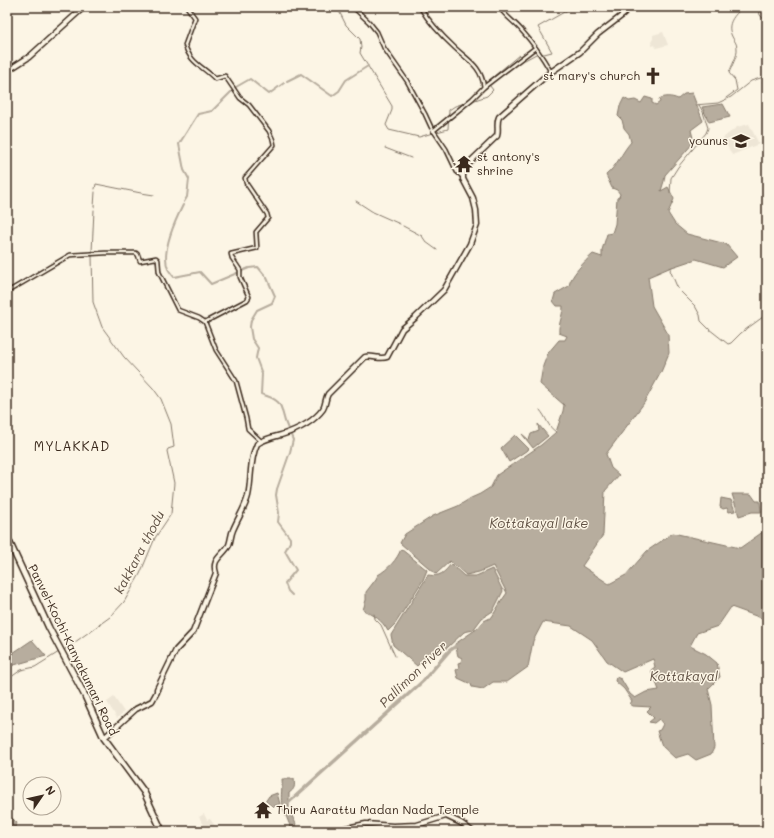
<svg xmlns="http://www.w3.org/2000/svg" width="774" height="838" font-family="Mali,sans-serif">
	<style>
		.built { fill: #eee6d6 }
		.water { fill: #b7ad9e; stroke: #85796b }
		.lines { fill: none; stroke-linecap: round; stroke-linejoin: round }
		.stream { stroke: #85796b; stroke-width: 1 }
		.canal { stroke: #b7ad9e; stroke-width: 2 }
		.river { stroke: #b7ad9e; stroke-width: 3.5 }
		.minor-casing { stroke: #3b2a1e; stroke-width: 5.5 }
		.major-casing { stroke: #3b2a1e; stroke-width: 7 }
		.highway-casing { stroke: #3b2a1e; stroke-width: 8 }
		.minor { stroke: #fcf5e5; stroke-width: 2.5 }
		.major { stroke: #fcf5e5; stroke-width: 4 }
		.highway { stroke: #fcf5e5; stroke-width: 5 }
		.labels { text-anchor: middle; stroke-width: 3; stroke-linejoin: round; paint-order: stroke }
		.poi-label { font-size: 12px; fill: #3b2a1e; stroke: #fcf5e5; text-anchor: end }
		.street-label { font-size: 12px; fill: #3b2a1e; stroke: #fcf5e5 }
		.neighbourhood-label { font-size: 13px; letter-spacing: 1px; fill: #3b2a1e; stroke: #fcf5e5 }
		.water-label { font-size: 13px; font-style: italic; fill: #605144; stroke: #fcf5e5 }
	</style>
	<rect width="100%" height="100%" fill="#fcf5e5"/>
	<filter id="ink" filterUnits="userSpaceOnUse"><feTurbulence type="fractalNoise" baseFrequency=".025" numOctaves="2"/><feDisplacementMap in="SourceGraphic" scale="8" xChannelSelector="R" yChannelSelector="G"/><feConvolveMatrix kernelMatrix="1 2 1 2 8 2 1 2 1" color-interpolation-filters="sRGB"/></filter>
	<g filter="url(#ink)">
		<g class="built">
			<path d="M 663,32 L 668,45 L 656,48 L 655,45 L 652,46 L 651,42 L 653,39 L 653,35 Z"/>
			<path d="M 749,124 L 759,144 L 732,155 L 723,138 L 737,127 Z"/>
			<path d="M 114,697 L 124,712 L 117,718 L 107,702 Z"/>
			<path d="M 204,814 L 207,820 L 210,819 L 218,830 L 208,831 L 199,817 Z"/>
		</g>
		<g class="water">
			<path d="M 692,93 L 703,121 L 691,130 L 694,142 L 665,175 L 664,181 L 661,191 L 668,187 L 674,199 L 668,213 L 675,224 L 687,234 L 726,244 L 737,257 L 723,267 L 696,259 L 669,268 L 648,277 L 652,306 L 668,334 L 669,353 L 661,372 L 644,403 L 606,454 L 611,468 L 619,475 L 605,491 L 603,535 L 582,566 L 609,584 L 626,575 L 647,551 L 673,533 L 740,548 L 767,529 L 767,620 L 731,607 L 718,626 L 697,633 L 690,646 L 706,654 L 717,663 L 720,677 L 708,689 L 712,705 L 714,748 L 711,754 L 696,760 L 688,754 L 675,758 L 662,746 L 657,731 L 660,730 L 663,724 L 659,719 L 654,723 L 649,722 L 654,718 L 647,711 L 651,707 L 633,706 L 630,704 L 632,701 L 624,689 L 615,681 L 616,677 L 621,679 L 630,694 L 635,698 L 646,692 L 659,690 L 651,670 L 655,667 L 653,659 L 623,672 L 607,661 L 592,640 L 571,626 L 543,622 L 533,641 L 528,667 L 507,682 L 493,682 L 483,689 L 472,687 L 471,684 L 458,678 L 456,670 L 459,668 L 458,663 L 461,662 L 462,658 L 458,656 L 455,644 L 478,628 L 484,621 L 492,617 L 502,600 L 507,593 L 493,566 L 479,572 L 466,575 L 450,561 L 436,574 L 400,543 L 405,534 L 433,516 L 458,506 L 471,498 L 480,494 L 491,487 L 497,475 L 541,445 L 556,432 L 563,411 L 564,405 L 540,384 L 543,366 L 548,353 L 559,340 L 565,340 L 567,336 L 559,333 C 558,324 563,316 563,306 L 557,306 L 553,301 L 555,294 L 569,286 C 570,276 585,261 593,254 L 602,257 L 602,250 L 607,234 L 612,233 L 615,224 L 617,198 L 619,197 L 620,194 L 617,190 L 612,188 L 606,175 C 617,166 622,152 631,142 L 629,134 L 624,128 L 622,120 L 618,116 L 620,106 L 624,98 L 629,101 L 635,100 L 641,103 L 645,97 L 652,99 L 652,103 L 656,105 L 660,102 L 659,99 C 665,96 671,96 678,99 L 684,94 Z"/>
			<path d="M 723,104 L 730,117 L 709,122 L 702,107 Z"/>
			<path d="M 538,424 L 548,436 L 533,448 L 522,434 L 529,440 L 531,434 L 539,431 Z"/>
			<path d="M 515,435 L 529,449 L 509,462 L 501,448 Z"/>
			<path d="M 732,494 L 751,494 L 756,501 L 760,501 L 761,512 L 752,512 L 739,516 Z"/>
			<path d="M 721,498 L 731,500 L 735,511 L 729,512 L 727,508 L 723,509 L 720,507 Z"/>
			<path d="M 401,549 L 427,570 L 423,580 L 395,624 L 388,631 C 382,620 374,615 363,610 L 366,600 L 366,592 L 376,579 L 378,575 C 388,569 397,560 401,549 Z"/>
			<path d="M 451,564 L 464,576 L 476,576 L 492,569 L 503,591 L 493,611 L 482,618 L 473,630 L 464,632 L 448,647 L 426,660 L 422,661 L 417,666 L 393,645 L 391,635 L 428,575 C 440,577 444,573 451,564 Z"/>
			<path d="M 32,640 L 46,656 L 7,667 L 7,657 Z"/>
			<path d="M 282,779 L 294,779 C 295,786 295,789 289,793 L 289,810 L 296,824 L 295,825 L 297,831 L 292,831 C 289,822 284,813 282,804 C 280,795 283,787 282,779 Z"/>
			<path d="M 277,793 L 280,804 L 272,807 L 265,802 L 269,796 Z"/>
			<path d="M 7,816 L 11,817 L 17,823 L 13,831 L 7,831 Z"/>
		</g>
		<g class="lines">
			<g class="stream">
				<path d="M 337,7 L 346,25 L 360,39 L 361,47 L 360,53 L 392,106 L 392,110 L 386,125 L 389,130 L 419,137 L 433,133"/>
				<path d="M 649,7 L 655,9 L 658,7"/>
				<path d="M 758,7 L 760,15 L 767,23"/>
				<path d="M 740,9 L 741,7"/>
				<path d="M 763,82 L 767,90"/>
				<path d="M 726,98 L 737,90 L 735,80 L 729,73 C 731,67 738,55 737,49 C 737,45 736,43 734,40 C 727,29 729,21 738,12"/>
				<path d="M 472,101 L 487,96 L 493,90 L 487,82 L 519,55 L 525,60 L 536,54 L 544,54 L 552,52 L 538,27 L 573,7"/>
				<path d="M 695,105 L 718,103 L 731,97 L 751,81 L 767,76"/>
				<path d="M 437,132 L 448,129 L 449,110 L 455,106 L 465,103"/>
				<path d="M 385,148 L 411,158"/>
				<path d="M 95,189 L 96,184 L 141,193 L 154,195"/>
				<path d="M 670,193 L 671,178 L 678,167 L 706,133 L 708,128 L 703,112 L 699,105"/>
				<path d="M 356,201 L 373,212 L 400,224"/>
				<path d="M 94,207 L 95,192"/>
				<path d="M 403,226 L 422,236 L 426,242 L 437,250"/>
				<path d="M 92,252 L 94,210"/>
				<path d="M 672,267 L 670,270 L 678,289 L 695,306 L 700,315 L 701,321 L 709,329 L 728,344 L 731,343 L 741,333 L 767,314"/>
				<path d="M 540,410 C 547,418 547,426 556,432"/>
				<path d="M 374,614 L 375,619 L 381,625 L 395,656"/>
				<path d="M 64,650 L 110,617 L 124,602 L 140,574 L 155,538 L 171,514 L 174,483 L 167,451 L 168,449 L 174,447 L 171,424 L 161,399 L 153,388 L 124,357 L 102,327 L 93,302 L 92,255"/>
				<path d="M 7,680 L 21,670 L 35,667 L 59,652"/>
			</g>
			<g class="canal">
				<path d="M 287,81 L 301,74 L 332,96 L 339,91 L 346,80 L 368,66"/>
				<path d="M 184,202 L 187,197 L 189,179 L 184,170 L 179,144 L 198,114 L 212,111 L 236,87 L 250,79 L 269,94 L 284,83"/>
				<path d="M 183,205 C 175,221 161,252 168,269 C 170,272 172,275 174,277 L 200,272 L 211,284 L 249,268 L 258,267 L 267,278 L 275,296 L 272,303 L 257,310 L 251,320 L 250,327 L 252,339 L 258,348 L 256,358 L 262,374 L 261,394 C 288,402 278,408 288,429"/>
				<path d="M 290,433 L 293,440 L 290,452 L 277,489 L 276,495 L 279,513 L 278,522 L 290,538 L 290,542 L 285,551 L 296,570 L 285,583 L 288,591 L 292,595"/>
			</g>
			<path class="river" d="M 287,804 L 423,681 L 449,651 L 459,644"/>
			<g class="minor-casing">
				<g id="minor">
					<path d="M 187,7 L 195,18 L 185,45 C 190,63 204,67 215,79 L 225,76 L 240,98 L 249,105 L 269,131 L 273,140 L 274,145 L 245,178 L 246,183 L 267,214 L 268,218 L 256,232 L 257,248 L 231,254 L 232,258 L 240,270 L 240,277 L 249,297 L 247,300 L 205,322"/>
					<path d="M 353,7 L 369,22 L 377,32 L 384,48 L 407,81 L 425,114 L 431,127 L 446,149 L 457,172 L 463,177"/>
					<path d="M 420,7 C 429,22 442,36 455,48 C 469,61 481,66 484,87"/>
					<path d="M 499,7 C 506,17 516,23 523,32 C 534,44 543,58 551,72"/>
					<path d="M 433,131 L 472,99 L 484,87 L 535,48"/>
					<path d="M 7,292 L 70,255 L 105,253 L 136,253 L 138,255 L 140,261 L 156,258 L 158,260 L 159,272 L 178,310 L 199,318 L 205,322 L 216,350 L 236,381 L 246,418 L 248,429 L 261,441"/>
				</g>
			</g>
			<g class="major-casing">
				<g id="major">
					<path d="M 7,71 L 29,57 L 84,7"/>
					<path d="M 105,737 L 136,709 L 152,701 L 157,692 L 157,689 L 176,650 L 193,632 L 216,573 C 211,559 223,556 229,545 C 231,540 231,534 233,530 C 238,518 245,508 248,496 C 252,478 249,461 257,444 C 264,439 273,437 281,435 C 297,430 313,423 323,409 C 326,404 325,399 328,394 L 365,357 C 372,355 380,360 387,357 L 402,329 L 415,318 L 444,290 L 470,244 L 477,225 L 476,210 L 473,198 L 463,179 L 463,171 L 472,160 L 497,136 C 499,130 496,123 499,117 L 548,74 L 580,52 L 598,34 L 624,14 L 624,7"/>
					<path d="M 332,831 L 366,824 L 393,826 L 417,825 L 446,816 L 461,823 L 472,831"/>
				</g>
			</g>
			<g class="highway-casing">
				<path id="highway" d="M 7,537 L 49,628 L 85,696 L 104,738 L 144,792 L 162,831"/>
			</g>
			<use href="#minor" class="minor"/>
			<use href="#major" class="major"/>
			<use href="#highway" class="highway"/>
		</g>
	</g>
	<defs>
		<g id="church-bare" transform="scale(1.38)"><path d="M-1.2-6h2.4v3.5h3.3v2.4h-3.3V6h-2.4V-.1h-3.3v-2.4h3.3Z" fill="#3b2a1e" stroke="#fcf5e5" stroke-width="2.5" paint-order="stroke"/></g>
		<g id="university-bare" transform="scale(1.38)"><path d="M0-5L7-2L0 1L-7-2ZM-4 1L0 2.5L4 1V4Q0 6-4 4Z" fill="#3b2a1e" stroke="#fcf5e5" stroke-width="2.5" paint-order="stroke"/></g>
		<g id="temple-bare" transform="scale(1.38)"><path d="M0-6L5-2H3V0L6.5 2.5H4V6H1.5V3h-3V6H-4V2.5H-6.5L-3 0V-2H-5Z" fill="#3b2a1e" stroke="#fcf5e5" stroke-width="2.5" paint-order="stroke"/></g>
	</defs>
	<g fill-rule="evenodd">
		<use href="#church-bare" x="653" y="76"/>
		<use href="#university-bare" x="741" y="141"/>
		<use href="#temple-bare" x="464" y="164"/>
		<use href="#temple-bare" x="263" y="810"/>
	</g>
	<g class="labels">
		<g class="poi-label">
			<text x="640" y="80">st mary's church</text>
			<text x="728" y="145">younus</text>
			<text x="477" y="161" text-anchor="start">st antony's<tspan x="477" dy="14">shrine</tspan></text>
			<text x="276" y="814" text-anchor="start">Thiru Aarattu Madan Nada Temple</text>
		</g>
		<g class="street-label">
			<text transform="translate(73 650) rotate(64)" y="4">Panvel-Kochi-Kanyakumari Road</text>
		</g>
		<g class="neighbourhood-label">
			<text x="72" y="451">MYLAKKAD</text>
		</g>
		<g class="water-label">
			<text x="539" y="528">Kottakayal lake</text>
			<text transform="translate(139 552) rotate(-62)" y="5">kakkara thodu</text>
			<text transform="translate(413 674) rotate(-44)" y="5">Pallimon river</text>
			<text x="684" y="681">Kottakayal</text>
		</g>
	</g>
	<rect width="774" height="838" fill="none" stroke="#fcf5e5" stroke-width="24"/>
	<rect x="12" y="12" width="750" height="814" fill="none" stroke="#3b2a1e" stroke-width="1.5" filter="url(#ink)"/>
	<g transform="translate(42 796) rotate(56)"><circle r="19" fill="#fcf5e5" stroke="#afa495"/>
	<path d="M0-3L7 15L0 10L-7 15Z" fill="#3b2a1e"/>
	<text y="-6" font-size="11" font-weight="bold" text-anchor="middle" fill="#3b2a1e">N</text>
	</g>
</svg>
